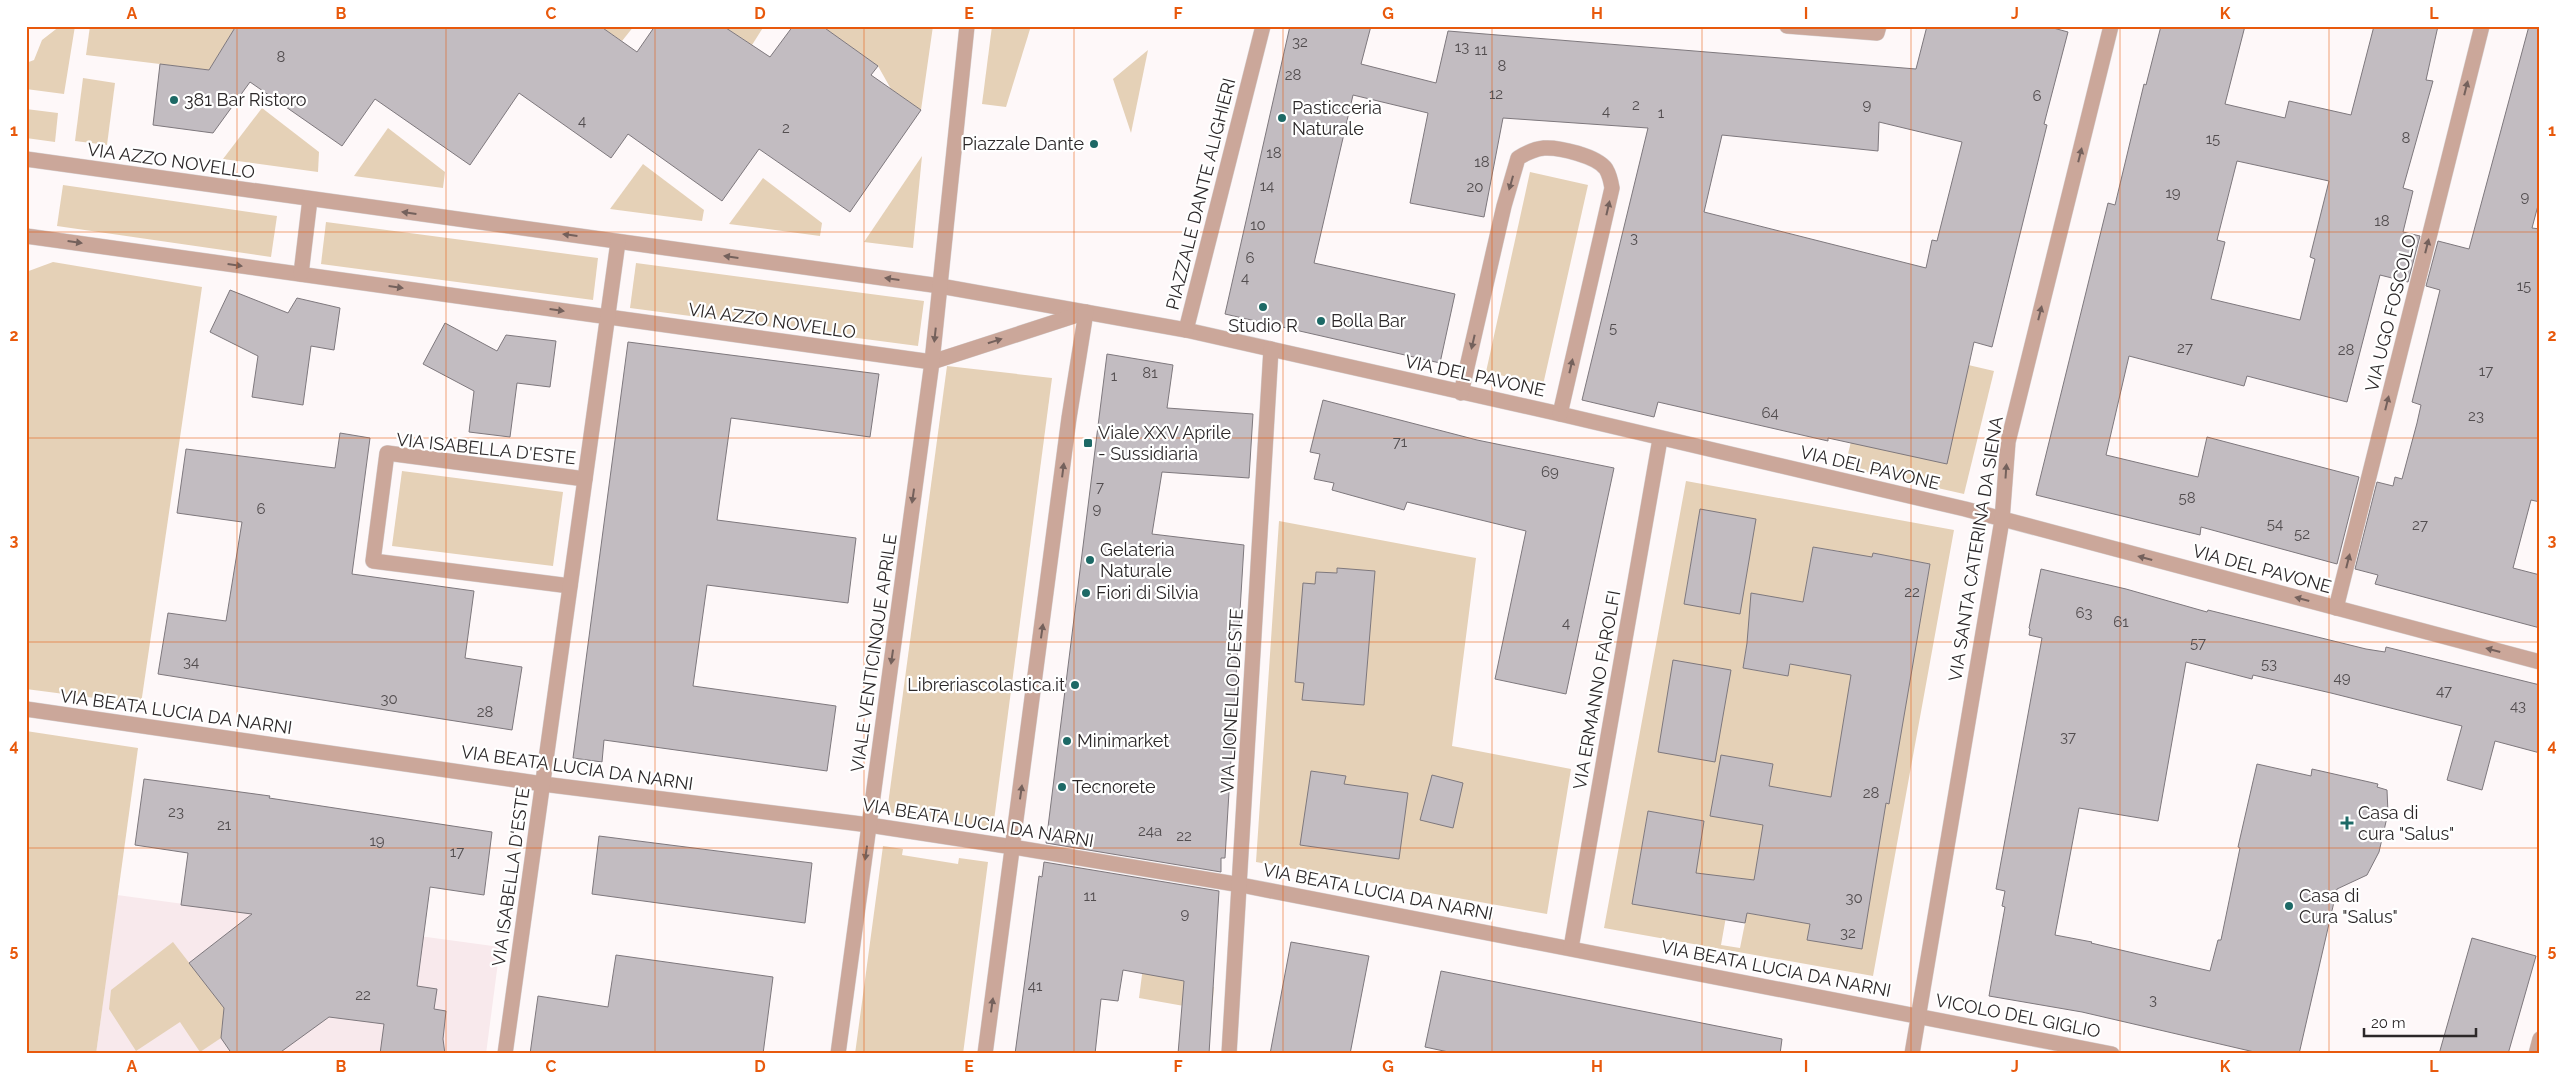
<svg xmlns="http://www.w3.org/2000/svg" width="2566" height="1080" font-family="Raleway,sans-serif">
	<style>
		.built { fill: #f8e9ec }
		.green { fill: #e5d1b7; fill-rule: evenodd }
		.building { fill: #c2bcc1; stroke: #7e787d; fill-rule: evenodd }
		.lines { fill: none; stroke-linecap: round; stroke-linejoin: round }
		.minor-casing { stroke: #d8d3d4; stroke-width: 16 }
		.minor { stroke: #cba79a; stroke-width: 15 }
		.oneway { fill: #74615c }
		.grid { fill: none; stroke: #e8590c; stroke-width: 1; stroke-opacity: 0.55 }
		.poi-dot { fill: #1d6966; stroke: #fff; stroke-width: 2 }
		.labels { text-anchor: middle; stroke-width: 4.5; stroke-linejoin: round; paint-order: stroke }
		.number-label { font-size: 15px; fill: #524d4f }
		.poi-label { font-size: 18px; fill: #2c2829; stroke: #fff; text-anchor: start }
		.street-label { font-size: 18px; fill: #2c2829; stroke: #fff }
		.neatline { fill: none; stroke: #e8590c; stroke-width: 2 }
		.grid-label { font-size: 16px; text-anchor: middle; font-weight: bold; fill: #e8590c }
	</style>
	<rect width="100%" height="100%" fill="#fef8f9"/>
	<path class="built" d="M 117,895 L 500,947 L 486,1054 L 96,1054 Z"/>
	<g class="green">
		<path d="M 60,26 L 75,26 L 64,94 L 26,89 L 26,63 L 34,60 L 42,40 Z"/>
		<path d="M 90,26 L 236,26 L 209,70 L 86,55 Z"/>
		<path d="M 600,26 L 634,26 L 622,41 Z"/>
		<path d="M 723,26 L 764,26 L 752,45 Z"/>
		<path d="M 822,26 L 933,26 L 921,110 L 891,89 L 878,66 Z"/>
		<path d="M 992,26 L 1031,26 L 1006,107 L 982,104 Z"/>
		<path d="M 1148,50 L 1131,133 L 1113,79 Z"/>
		<path d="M 83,78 L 115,83 L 107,145 L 75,141 Z"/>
		<path d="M 262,108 L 319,152 L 318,172 L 223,159 Z"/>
		<path d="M 26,109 L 58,113 L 55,142 L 26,138 Z"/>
		<path d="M 388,128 L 445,172 L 443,188 L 354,176 Z"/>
		<path d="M 922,156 L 913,248 L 864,242 Z"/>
		<path d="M 643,164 L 704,210 L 702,221 L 610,209 Z"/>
		<path d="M 1530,172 L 1588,185 L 1543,385 L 1486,372 Z"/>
		<path d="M 763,178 L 822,223 L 820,236 L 729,224 Z"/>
		<path d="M 63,185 L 277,216 L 271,257 L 57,226 Z"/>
		<path d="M 326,222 L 598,258 L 593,300 L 321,264 Z"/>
		<path d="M 53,262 L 202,287 L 141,704 L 26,689 L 26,272 Z"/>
		<path d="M 636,263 L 924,301 L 918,346 L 630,308 Z"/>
		<path d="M 1874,343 L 1994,371 L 1964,494 L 1845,467 Z"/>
		<path d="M 947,366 L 1052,378 L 993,828 L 887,812 Z"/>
		<path d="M 402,471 L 563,492 L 553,566 L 392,546 Z"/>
		<path d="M 1686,481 L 1954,530 L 1873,976 L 1604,928 ZM 1700,510 L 1756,520 L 1684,604 ZM 1813,547 L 1839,551 L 1831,642 L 1826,671 L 1791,664 L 1787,676 L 1743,668 L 1747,643 L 1777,598 L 1803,602 ZM 1873,553 L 1930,564 L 1914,656 ZM 1773,764 L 1769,786 L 1810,793 L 1805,817 L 1763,825 L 1711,816 ZM 1648,811 L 1704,821 L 1632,903 ZM 1823,849 L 1877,858 L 1807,940 ZM 1759,852 L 1772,882 L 1754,878 ZM 1733,877 L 1769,883 L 1763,916 L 1747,913 L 1740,948 L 1721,945 Z"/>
		<path d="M 1279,521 L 1476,558 L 1452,746 L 1571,769 L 1547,914 L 1256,862 Z"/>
		<path d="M 26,731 L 138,748 L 96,1054 L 26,1054 Z"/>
		<path d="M 883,846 L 903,849 L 902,855 L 958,864 L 959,858 L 988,862 L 963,1054 L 855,1054 Z"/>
		<path d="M 173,942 L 232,1018 L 222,1025 L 221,1038 L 200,1052 L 180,1022 L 136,1051 L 109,1009 L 111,990 Z"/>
		<path d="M 1182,963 L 1178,980 L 1214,987 L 1212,1011 L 1139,998 L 1143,967 Z"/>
	</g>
	<g class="building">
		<path d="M 236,26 L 600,26 L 637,52 L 655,26 L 723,26 L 770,57 L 793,26 L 822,26 L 878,66 L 871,75 L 921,110 L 850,212 L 759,149 L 722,201 L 628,134 L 611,158 L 519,93 L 470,165 L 375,99 L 342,146 L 250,82 L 213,133 L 153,125 L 160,64 L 209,70 Z"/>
		<path d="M 1290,26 L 1371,26 L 1361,64 L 1436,83 L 1448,31 L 1916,69 L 1927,26 L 2046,26 L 2068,32 L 2044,124 L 2047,125 L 1992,347 L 1974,342 L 1947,464 L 1828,438 L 1828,441 L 1658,402 L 1654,417 L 1582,400 L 1648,128 L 1503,118 L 1484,217 L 1410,203 L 1428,113 L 1353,95 L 1314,263 L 1455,294 L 1440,363 L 1225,314 ZM 1879,122 L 1962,142 L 1937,241 L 1932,240 L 1926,268 L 1704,212 L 1722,135 L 1878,151 Z"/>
		<path d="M 2161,26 L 2245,26 L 2225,104 L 2285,118 L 2289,101 L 2351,115 L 2374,26 L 2438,26 L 2426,80 L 2433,81 L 2403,188 L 2413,191 L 2403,232 L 2420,236 L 2408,282 L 2380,275 L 2347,402 L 2247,376 L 2244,386 L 2129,356 L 2106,455 L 2198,477 L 2207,437 L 2359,477 L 2337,564 L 2201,527 L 2200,535 L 2036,495 L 2108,203 L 2115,205 L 2144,84 L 2146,85 ZM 2237,161 L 2329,181 L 2310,257 L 2315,259 L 2300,320 L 2211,299 L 2225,242 L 2217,240 Z"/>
		<path d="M 2529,26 L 2540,26 L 2540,198 L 2532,228 L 2540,229 L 2540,502 L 2531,500 L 2513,568 L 2540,575 L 2540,628 L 2375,584 L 2378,575 L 2355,569 L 2377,482 L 2393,486 L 2395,477 L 2402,479 L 2417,423 L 2421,405 L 2412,402 L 2440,290 L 2426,286 L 2438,241 L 2469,249 Z"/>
		<path d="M 230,290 L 288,313 L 297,298 L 340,308 L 334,350 L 311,346 L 303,405 L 252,397 L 258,356 L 210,332 Z"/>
		<path d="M 445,323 L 497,351 L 506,335 L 556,341 L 550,387 L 517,383 L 510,437 L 469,432 L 474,391 L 423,364 Z"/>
		<path d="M 628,342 L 879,374 L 870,437 L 731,418 L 717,520 L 856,538 L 848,603 L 707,585 L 693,686 L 836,706 L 827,771 L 604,740 L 602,762 L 573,758 Z"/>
		<path d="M 1107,354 L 1173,365 L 1167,408 L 1253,414 L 1249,478 L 1162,472 L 1152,534 L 1244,545 L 1225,858 L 1221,858 L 1221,872 L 1046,843 Z"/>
		<path d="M 1323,400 L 1477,440 L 1614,468 L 1566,694 L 1495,679 L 1526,531 L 1407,502 L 1404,510 L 1332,490 L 1334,483 L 1314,479 L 1320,454 L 1310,452 Z"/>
		<path d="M 340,433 L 370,438 L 352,574 L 474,591 L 465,658 L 522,667 L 512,730 L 158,674 L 168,613 L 226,621 L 242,522 L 177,513 L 186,449 L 335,468 Z"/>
		<path d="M 1700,509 L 1756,519 L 1740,614 L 1684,604 Z"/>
		<path d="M 1813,547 L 1872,557 L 1873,553 L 1930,564 L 1889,804 L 1886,803 L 1862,949 L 1807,940 L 1810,924 L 1747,913 L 1745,923 L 1632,904 L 1648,811 L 1704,821 L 1696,873 L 1754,880 L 1763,825 L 1710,816 L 1721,755 L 1773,764 L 1769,786 L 1831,797 L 1851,675 L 1790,664 L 1788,676 L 1743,668 L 1747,643 L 1751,593 L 1803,602 Z"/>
		<path d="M 1337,568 L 1375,571 L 1364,705 L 1302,700 L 1304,683 L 1295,682 L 1303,583 L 1315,584 L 1316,572 L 1337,573 Z"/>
		<path d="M 2041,569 L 2126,589 L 2207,612 L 2208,610 L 2366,649 L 2385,652 L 2386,647 L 2540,685 L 2540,753 L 2495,741 L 2482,790 L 2447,780 L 2462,726 L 2331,693 L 2253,675 L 2252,679 L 2186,662 L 2158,821 L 2079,808 L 2055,935 L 2092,942 L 2091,943 L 2210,971 L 2218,940 L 2221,940 L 2240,848 L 2238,847 L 2257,764 L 2311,776 L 2312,769 L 2378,784 L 2377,787 L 2387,790 L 2388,813 L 2379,852 L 2367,875 L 2337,889 L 2299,1054 L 2263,1054 L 2082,1012 L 1989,996 L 2005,907 L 2002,906 L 2005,891 L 1996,889 L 2042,638 L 2029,635 L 2030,629 L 2029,628 Z"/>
		<path d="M 1673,660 L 1731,670 L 1715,762 L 1658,752 Z"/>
		<path d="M 1311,771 L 1346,776 L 1344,784 L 1408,793 L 1399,859 L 1300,845 Z"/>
		<path d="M 1432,775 L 1463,783 L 1453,828 L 1420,820 Z"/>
		<path d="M 144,779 L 270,796 L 269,798 L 492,832 L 484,895 L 430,887 L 417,986 L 437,989 L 434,1009 L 446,1011 L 443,1039 L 445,1054 L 380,1054 L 384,1024 L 329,1017 L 278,1054 L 232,1054 L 221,1038 L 224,1008 L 189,963 L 252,914 L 181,905 L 188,853 L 135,845 Z"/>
		<path d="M 599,836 L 812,863 L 805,923 L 592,894 Z"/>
		<path d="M 1044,862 L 1219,891 L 1209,1054 L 1178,1054 L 1184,981 L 1123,970 L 1118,1001 L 1101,999 L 1095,1054 L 1015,1054 L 1039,876 L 1042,877 Z"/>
		<path d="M 2472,938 L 2536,956 L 2508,1054 L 2439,1054 Z"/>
		<path d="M 1291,942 L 1369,956 L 1350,1054 L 1270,1054 Z"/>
		<path d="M 616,955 L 773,977 L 763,1054 L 530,1054 L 538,996 L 608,1007 Z"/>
		<path d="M 1441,971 L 1782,1039 L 1780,1054 L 1458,1054 L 1425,1047 Z"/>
	</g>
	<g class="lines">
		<g class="minor-casing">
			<g id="minor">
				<path d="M 1787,26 L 1877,33 L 1879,26"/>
				<path d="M 26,159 L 940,286 L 1186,330 L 1560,414 L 1965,509 L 2540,662"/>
				<path d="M 26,236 L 932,362 L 1083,313"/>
				<path d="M 301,274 L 310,199"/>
				<path d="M 1186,330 L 1263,26"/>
				<path d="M 1461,393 L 1504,206 L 1518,158 C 1526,153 1534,149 1544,148 C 1559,147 1597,156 1606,169 C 1609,174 1611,182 1612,188 L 1560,414"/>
				<path d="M 570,586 L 373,561 L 387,453 L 585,479"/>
				<path d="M 2336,608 L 2482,26"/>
				<path d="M 26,709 L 543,784 L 869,825 L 1013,847 L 1241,885 L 2112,1054"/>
				<path d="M 1571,948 L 1660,439"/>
				<path d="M 505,1054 L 618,242"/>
				<path d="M 838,1054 L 932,362 L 967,26"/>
				<path d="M 985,1054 L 1069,418 L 1086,312"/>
				<path d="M 1229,1054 L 1271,349"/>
				<path d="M 1912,1054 L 2002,520 L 2008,442 L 2111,26"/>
				<path d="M 2536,1054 L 2540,1039"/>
			</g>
		</g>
		<use href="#minor" class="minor"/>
	</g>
	<defs><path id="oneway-solid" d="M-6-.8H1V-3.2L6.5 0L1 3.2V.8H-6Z" transform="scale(1.25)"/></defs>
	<g class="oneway">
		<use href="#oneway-solid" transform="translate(2466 88) rotate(-76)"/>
		<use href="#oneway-solid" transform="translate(2080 155) rotate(-76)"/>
		<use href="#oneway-solid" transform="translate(1511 183) rotate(106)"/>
		<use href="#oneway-solid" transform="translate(1608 208) rotate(-77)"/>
		<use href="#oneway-solid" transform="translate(409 213) rotate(-172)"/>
		<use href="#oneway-solid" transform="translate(570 235) rotate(-173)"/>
		<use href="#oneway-solid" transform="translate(75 242) rotate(8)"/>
		<use href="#oneway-solid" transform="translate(2427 246) rotate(-76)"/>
		<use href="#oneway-solid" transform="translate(731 257) rotate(-172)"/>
		<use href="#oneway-solid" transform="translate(235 265) rotate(8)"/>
		<use href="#oneway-solid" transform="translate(892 279) rotate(-172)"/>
		<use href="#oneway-solid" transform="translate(396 287) rotate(8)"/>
		<use href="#oneway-solid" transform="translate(557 310) rotate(8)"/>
		<use href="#oneway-solid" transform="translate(2040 313) rotate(-76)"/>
		<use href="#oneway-solid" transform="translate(935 335) rotate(96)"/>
		<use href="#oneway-solid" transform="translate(995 341) rotate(-18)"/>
		<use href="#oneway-solid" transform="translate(1473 342) rotate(103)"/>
		<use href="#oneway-solid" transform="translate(1571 366) rotate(-77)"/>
		<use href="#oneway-solid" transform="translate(2387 403) rotate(-76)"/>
		<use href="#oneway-solid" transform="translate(1063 470) rotate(-83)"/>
		<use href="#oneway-solid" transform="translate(2006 471) rotate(-86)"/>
		<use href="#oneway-solid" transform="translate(913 496) rotate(98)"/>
		<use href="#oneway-solid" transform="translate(2145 558) rotate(-165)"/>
		<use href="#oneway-solid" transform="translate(2348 561) rotate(-76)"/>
		<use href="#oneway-solid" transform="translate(2302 599) rotate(-165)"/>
		<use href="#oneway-solid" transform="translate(1042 631) rotate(-82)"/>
		<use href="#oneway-solid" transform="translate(2493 650) rotate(-165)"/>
		<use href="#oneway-solid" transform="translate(892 657) rotate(98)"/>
		<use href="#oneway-solid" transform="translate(1021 792) rotate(-82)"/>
		<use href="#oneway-solid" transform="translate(866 853) rotate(98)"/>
		<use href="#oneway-solid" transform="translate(992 1005) rotate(-82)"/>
	</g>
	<path class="grid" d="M 237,26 L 237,1054M 446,26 L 446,1054M 655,26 L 655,1054M 864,26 L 864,1054M 1074,26 L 1074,1054M 1283,26 L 1283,1054M 1492,26 L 1492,1054M 1702,26 L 1702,1054M 1911,26 L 1911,1054M 2120,26 L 2120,1054M 2329,26 L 2329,1054M 26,232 L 2540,232M 26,438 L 2540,438M 26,642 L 2540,642M 26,848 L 2540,848"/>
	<g class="poi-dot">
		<circle cx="174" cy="100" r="5"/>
		<circle cx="1282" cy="118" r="5"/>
		<circle cx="1094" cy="144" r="5"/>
		<circle cx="1263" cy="307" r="5"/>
		<circle cx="1321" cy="321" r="5"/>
		<rect x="1083" y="438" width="10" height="10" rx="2.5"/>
		<circle cx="1090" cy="560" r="5"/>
		<circle cx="1086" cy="593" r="5"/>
		<circle cx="1075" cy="685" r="5"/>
		<circle cx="1067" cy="741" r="5"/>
		<circle cx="1062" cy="787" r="5"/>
		<path d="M2344.5 815.5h5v5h5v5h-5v5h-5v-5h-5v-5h5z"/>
		<circle cx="2289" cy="906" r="5"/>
	</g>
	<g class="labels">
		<g class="number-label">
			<text x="1300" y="47">32</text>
			<text x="1462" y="52">13</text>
			<text x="1481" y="55">11</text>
			<text x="281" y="62">8</text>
			<text x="1502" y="71">8</text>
			<text x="1293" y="80">28</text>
			<text x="1496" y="99">12</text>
			<text x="2037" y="101">6</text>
			<text x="1636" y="110">2</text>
			<text x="1867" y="110">9</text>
			<text x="1606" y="116">4</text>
			<text x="1661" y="118">1</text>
			<text x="582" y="126">4</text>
			<text x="786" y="133">2</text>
			<text x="2406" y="143">8</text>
			<text x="2213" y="144">15</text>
			<text x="1274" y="158">18</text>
			<text x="1482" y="167">18</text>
			<text x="1267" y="191">14</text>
			<text x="1475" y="192">20</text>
			<text x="2173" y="198">19</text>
			<text x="2525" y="202">9</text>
			<text x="2382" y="226">18</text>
			<text x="1258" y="230">10</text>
			<text x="1634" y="243">3</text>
			<text x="1250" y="263">6</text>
			<text x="1245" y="283">4</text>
			<text x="2524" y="291">15</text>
			<text x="1613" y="333">5</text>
			<text x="2185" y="353">27</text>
			<text x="2346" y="355">28</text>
			<text x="2486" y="376">17</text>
			<text x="1150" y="378">81</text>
			<text x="1114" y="381">1</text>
			<text x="1770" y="418">64</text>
			<text x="2476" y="421">23</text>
			<text x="1400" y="447">71</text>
			<text x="1550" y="477">69</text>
			<text x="1100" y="492">7</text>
			<text x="2187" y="503">58</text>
			<text x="261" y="514">6</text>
			<text x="1097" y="514">9</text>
			<text x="2275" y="529">54</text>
			<text x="2420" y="530">27</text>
			<text x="2302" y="539">52</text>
			<text x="1912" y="597">22</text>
			<text x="2084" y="618">63</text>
			<text x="2121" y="627">61</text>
			<text x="1566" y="628">4</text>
			<text x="2198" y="648">57</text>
			<text x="191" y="667">34</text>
			<text x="2269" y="669">53</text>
			<text x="2342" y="683">49</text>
			<text x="2444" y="696">47</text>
			<text x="389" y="704">30</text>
			<text x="2518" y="711">43</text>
			<text x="485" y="717">28</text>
			<text x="2068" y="742">37</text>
			<text x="1871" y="798">28</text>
			<text x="176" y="817">23</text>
			<text x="224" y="830">21</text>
			<text x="1150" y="836">24a</text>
			<text x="1184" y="841">22</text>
			<text x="377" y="846">19</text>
			<text x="457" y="857">17</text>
			<text x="1090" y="901">11</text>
			<text x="1854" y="903">30</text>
			<text x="1185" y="919">9</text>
			<text x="1848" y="938">32</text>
			<text x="1035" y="991">41</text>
			<text x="363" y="1000">22</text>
			<text x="2153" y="1005">3</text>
		</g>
		<g class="poi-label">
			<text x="184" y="106">381 Bar Ristoro</text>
			<text x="1292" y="114">Pasticceria<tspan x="1292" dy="21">Naturale</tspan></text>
			<text x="1084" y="150" text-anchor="end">Piazzale Dante</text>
			<text x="1331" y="327">Bolla Bar</text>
			<text x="1263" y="332" text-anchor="middle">Studio R</text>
			<text x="1098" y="439">Viale XXV Aprile<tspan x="1098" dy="21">- Sussidiaria</tspan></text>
			<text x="1100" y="556">Gelateria<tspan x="1100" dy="21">Naturale</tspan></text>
			<text x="1096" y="599">Fiori di Silvia</text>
			<text x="1065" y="691" text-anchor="end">Libreriascolastica.it</text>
			<text x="1077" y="747">Minimarket</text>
			<text x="1072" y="793">Tecnorete</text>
			<text x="2358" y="819">Casa di<tspan x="2358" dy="21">cura "Salus"</tspan></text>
			<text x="2299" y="902">Casa di<tspan x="2299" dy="21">Cura "Salus"</tspan></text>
		</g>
		<g class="street-label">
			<text transform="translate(171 161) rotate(8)" y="6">VIA AZZO NOVELLO</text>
			<text transform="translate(1201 194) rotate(-76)" y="6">PIAZZALE DANTE ALIGHIERI</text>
			<text transform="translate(2391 313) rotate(-76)" y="6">VIA UGO FOSCOLO</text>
			<text transform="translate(772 321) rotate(8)" y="6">VIA AZZO NOVELLO</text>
			<text transform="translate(1475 376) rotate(12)" y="6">VIA DEL PAVONE</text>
			<text transform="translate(486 449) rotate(6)" y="6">VIA ISABELLA D'ESTE</text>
			<text transform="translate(1870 468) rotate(13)" y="6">VIA DEL PAVONE</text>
			<text transform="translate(1976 549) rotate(-81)" y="6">VIA SANTA CATERINA DA SIENA</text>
			<text transform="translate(2262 569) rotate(15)" y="6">VIA DEL PAVONE</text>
			<text transform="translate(874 653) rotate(-82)" y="6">VIALE VENTICINQUE APRILE</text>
			<text transform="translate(1597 690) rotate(-80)" y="6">VIA ERMANNO FAROLFI</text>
			<text transform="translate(1232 701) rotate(-87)" y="6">VIA LIONELLO D'ESTE</text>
			<text transform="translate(176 712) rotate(8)" y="6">VIA BEATA LUCIA DA NARNI</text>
			<text transform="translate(577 768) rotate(8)" y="6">VIA BEATA LUCIA DA NARNI</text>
			<text transform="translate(978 823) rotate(9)" y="6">VIA BEATA LUCIA DA NARNI</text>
			<text transform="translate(511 877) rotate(-82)" y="6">VIA ISABELLA D'ESTE</text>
			<text transform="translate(1378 892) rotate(11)" y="6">VIA BEATA LUCIA DA NARNI</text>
			<text transform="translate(1776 969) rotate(11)" y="6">VIA BEATA LUCIA DA NARNI</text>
			<text transform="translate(2018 1016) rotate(11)" y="6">VICOLO DEL GIGLIO</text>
		</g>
	</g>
	<rect width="2566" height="1080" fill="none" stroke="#ffffff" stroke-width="55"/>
	<path d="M2364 1028v8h112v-8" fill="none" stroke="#2c2829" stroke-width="2.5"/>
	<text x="2371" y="1028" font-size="15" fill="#2c2829" stroke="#ffffff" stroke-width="4" paint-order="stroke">20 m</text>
	<rect x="28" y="28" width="2510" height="1024" class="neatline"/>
	<g class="grid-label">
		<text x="132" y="19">A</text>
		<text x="341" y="19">B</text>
		<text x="551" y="19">C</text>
		<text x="760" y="19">D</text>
		<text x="969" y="19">E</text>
		<text x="1178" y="19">F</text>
		<text x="1388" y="19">G</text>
		<text x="1597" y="19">H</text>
		<text x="1806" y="19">I</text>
		<text x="2015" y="19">J</text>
		<text x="2225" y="19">K</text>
		<text x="2434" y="19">L</text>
		<text x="14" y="136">1</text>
		<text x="2552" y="136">1</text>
		<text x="14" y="341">2</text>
		<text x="2552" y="341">2</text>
		<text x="14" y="546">3</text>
		<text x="2552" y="546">3</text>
		<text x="14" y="751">4</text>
		<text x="2552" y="751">4</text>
		<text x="14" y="956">5</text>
		<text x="2552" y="956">5</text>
		<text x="132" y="1072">A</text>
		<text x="341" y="1072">B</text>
		<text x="551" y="1072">C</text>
		<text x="760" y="1072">D</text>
		<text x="969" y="1072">E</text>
		<text x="1178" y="1072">F</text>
		<text x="1388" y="1072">G</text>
		<text x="1597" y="1072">H</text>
		<text x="1806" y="1072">I</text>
		<text x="2015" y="1072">J</text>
		<text x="2225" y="1072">K</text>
		<text x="2434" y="1072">L</text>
	</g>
</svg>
